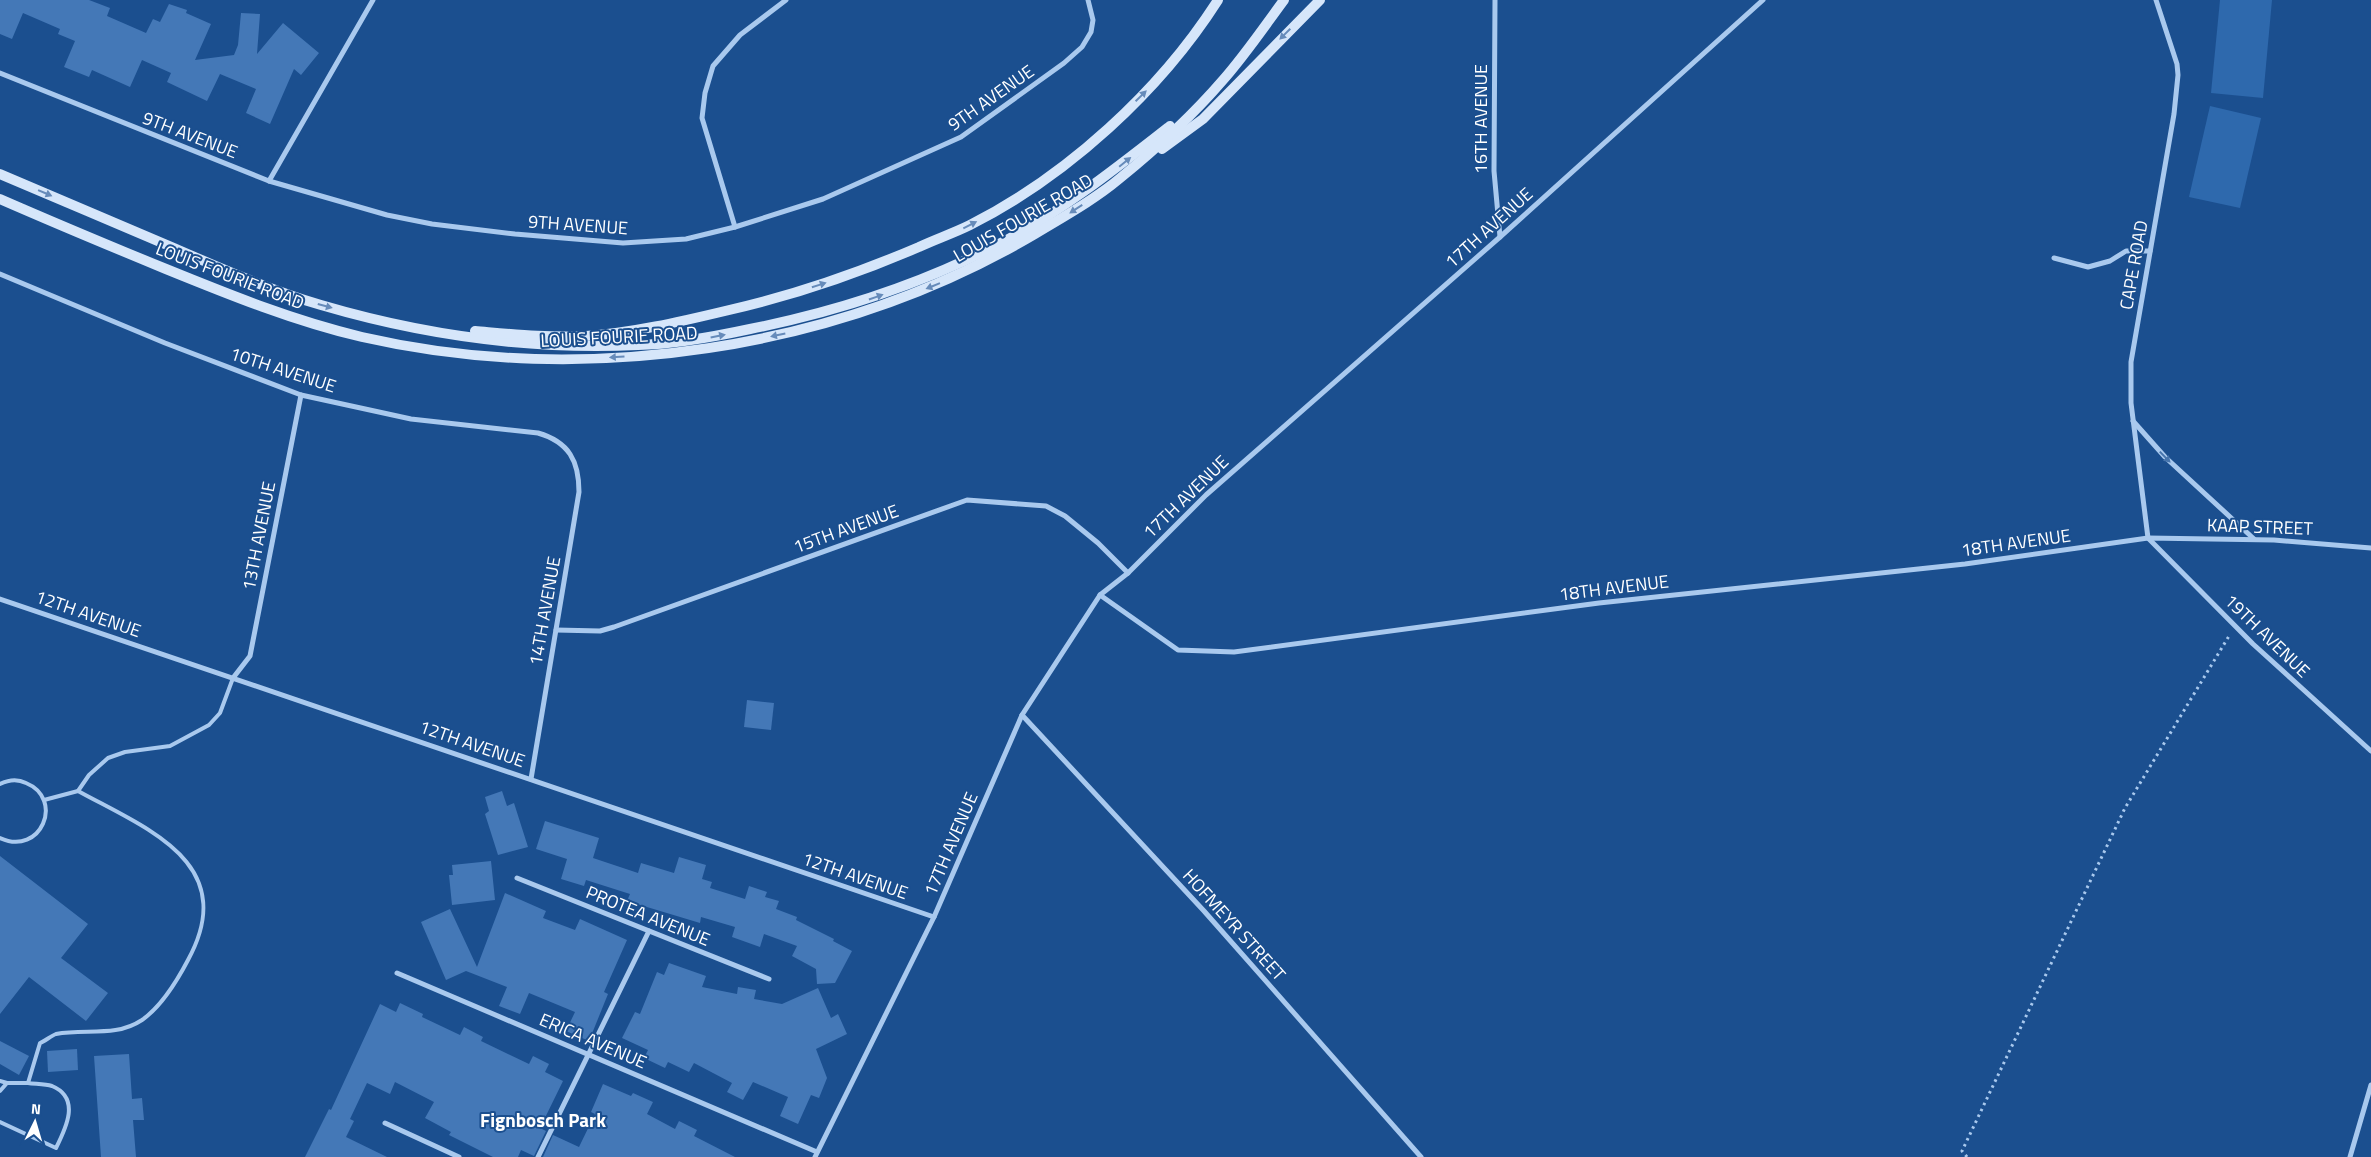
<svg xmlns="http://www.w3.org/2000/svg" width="2371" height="1157" font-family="'Titillium Web',sans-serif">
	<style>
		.green { fill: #2e69ad }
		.building { fill: #4478b7 }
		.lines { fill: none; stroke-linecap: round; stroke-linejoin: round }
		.path { stroke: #a9c9ee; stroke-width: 3; stroke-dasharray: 2.5 4; stroke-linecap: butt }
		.lane { stroke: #a9c9ee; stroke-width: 4 }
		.street { stroke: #a9c9ee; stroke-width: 5 }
		.secondary { stroke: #d6e6fa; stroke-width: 10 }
		.oneway { fill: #668bba }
		.oneway2 { fill: #4674ac }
		.labels { text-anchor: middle; stroke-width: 4; stroke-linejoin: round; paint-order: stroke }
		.street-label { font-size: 18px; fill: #fff; stroke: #1b4f8f }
		.neighbourhood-label { font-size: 19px; font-weight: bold; fill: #fff; stroke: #1b4f8f }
	</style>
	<rect width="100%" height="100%" fill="#1b4f8f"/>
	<g class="green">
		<path d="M 2220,0 L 2272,0 L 2263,98 L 2211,93 Z"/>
		<path d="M 2210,106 L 2261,118 L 2240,208 L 2189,197 Z"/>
	</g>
	<g class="building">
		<path d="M 0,0 L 89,0 L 110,8 L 107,16 L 146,33 L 153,19 L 160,22 L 169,4 L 187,10 L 186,13 L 211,24 L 195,60 L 234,55 L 238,45 L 241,13 L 260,14 L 257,54 L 283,23 L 319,53 L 301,75 L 294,69 L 270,124 L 246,113 L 256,89 L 220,74 L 207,101 L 167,82 L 171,73 L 142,60 L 130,87 L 92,70 L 89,77 L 64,67 L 75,41 L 58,34 L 60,29 L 23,13 L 12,39 L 0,34 Z"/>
		<path d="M 747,700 L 774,703 L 771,730 L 744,727 Z"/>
		<path d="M 502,791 L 507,806 L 514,803 L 528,847 L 498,855 L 485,814 L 489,811 L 485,797 Z"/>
		<path d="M 545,821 L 599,838 L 593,858 L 638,873 L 641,863 L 674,873 L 679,857 L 706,865 L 702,879 L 712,882 L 710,888 L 745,899 L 749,886 L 767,892 L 765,897 L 779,901 L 776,909 L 797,917 L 796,920 L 834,939 L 833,941 L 852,951 L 835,983 L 817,984 L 816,969 L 792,956 L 797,946 L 764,934 L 760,947 L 732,937 L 735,927 L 701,917 L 700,923 L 627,901 L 630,894 L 586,880 L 584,886 L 561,879 L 567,859 L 536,849 Z"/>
		<path d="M 0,856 L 88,924 L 61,958 L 108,993 L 86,1021 L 29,977 L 0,1014 Z"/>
		<path d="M 491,861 L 495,900 L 452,905 L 449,875 L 453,875 L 452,865 Z"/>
		<path d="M 505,893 L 546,911 L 543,918 L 575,930 L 580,919 L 627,940 L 604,992 L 608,994 L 589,1041 L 566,1031 L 575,1012 L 529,993 L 520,1014 L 499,1006 L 507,987 L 466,971 L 446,980 L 421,922 L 450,909 L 477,967 Z"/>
		<path d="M 669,963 L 706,976 L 702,987 L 737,994 L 738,987 L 756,990 L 754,999 L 782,1004 L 818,988 L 831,1018 L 838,1014 L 847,1034 L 816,1049 L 827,1078 L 819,1098 L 811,1095 L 798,1124 L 780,1116 L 788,1097 L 753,1082 L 743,1100 L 727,1092 L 732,1083 L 694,1063 L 689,1072 L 668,1062 L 665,1068 L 644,1058 L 648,1050 L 622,1038 L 635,1012 L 640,1014 L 657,972 L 664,975 Z"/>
		<path d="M 400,1003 L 423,1014 L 422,1017 L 460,1035 L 464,1027 L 483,1037 L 481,1041 L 529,1064 L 533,1056 L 549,1064 L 545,1072 L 563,1081 L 540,1128 L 546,1131 L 534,1156 L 521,1150 L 518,1157 L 493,1157 L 449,1135 L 451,1132 L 425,1118 L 434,1102 L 395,1082 L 390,1094 L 367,1083 L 350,1119 L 354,1121 L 346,1137 L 387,1157 L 305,1157 L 329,1109 L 331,1110 L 380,1004 L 396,1012 Z"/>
		<path d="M 0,1041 L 29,1056 L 19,1075 L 0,1064 Z"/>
		<path d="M 77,1049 L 78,1070 L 48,1072 L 47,1051 Z"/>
		<path d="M 129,1054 L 132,1099 L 142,1098 L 144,1120 L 133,1120 L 136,1157 L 101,1157 L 94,1056 Z"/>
		<path d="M 603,1084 L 631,1096 L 633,1093 L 653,1102 L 647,1114 L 675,1129 L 679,1121 L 697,1130 L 694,1136 L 735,1157 L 543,1157 L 553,1135 L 579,1147 L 595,1114 L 591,1112 Z"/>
	</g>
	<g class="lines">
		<path class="path" d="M 1967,1157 L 1962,1151 L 2125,808 L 2229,636"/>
		<g class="lane">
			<path d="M 0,784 C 8,780 18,779 26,783 C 65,799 41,857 0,838"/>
			<path d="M 44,800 L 78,791 L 89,775 L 108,758 L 125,752 L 170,746 L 209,725 L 220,713 L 233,678"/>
			<path d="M 0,1081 L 7,1083"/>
			<path d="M 0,1091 L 7,1083 L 28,1083 L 40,1043 C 45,1041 51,1036 56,1034 C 85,1028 115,1038 142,1020 C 162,1006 177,981 188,960 C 241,863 147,829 78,791"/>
			<path d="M 0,1122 L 56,1148 C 66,1128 81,1098 52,1086 C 45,1084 35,1084 28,1083"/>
		</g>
		<g class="street">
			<path d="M 1495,0 L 1494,171 L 1500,237"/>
			<path d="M 0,73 L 269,181 L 387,215 L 432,224 L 515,234 L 623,243 L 686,239 L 735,227 L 823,199 L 961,137 L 1064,63 L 1082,47 L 1091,32 L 1093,20 L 1088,0"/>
			<path d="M 269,181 L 373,0"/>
			<path d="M 735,227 L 702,118 L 705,93 L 713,66 L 740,35 L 786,0"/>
			<path d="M 2054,258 L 2088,267 L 2110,261 L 2126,251 L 2150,251"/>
			<path d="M 0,274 L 165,343 L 301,395 L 411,419 L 538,433 C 569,442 579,461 579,492 L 531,779"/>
			<path d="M 2133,421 L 2165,457 L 2254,539"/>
			<path d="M 2148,538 L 2131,403 L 2131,362 L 2174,114 L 2178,75 L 2177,64 L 2156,0"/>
			<path d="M 2148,538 L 2253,644 L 2371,751"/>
			<path d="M 1100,595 L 1178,650 L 1234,652 L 1599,603 L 1965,564 L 2148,538 L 2274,540 L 2371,548"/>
			<path d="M 0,599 L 934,917"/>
			<path d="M 556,630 L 600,631 L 614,627 L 967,500 L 1046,506 L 1065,516 L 1098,543 L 1128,573"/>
			<path d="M 233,678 L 250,656 L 301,395"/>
			<path d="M 1022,715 L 1204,911 L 1421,1157"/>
			<path d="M 517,878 L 769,979"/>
			<path d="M 397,973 L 817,1152"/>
			<path d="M 385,1123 L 459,1157"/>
			<path d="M 538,1157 L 649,931"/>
			<path d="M 815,1157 L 934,917 L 1022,715 L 1100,595 L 1128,573 L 1206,495 L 1500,237 L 1763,0"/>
			<path d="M 2350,1157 L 2371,1085"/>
		</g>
		<g class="secondary">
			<path d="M 1162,149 L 1203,119 L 1320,0"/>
			<path d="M 0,174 C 58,199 116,223 174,248 C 222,269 270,290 321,305 C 423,335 531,350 638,345 C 676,344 713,337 750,329 C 835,312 916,286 993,247 C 1057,215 1114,170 1170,126"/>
			<path d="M 0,199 C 55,223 110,246 166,269 C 230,295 294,321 362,337 C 585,388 838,350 1035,234 C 1063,217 1094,200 1119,179 C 1156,149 1192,116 1223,80 C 1245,55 1264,27 1284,0"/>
			<path d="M 475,331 C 511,334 549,338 586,336 C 632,333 679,322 725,311 C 792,296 856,274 919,247 C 936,239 954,233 970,225 C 1067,176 1160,91 1218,0"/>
		</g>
	</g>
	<defs><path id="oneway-solid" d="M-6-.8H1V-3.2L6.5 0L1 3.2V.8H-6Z" transform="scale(1.25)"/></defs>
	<g class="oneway">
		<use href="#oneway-solid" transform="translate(1285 34) rotate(135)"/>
		<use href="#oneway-solid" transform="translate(1141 96) rotate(-44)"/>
		<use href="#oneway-solid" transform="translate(1125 162) rotate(-39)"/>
		<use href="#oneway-solid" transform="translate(45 193) rotate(23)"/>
		<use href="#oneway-solid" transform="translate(1076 209) rotate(147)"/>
		<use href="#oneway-solid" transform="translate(970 225) rotate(-27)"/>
		<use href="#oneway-solid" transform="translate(819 285) rotate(-18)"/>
		<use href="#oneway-solid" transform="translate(933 286) rotate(158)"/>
		<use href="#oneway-solid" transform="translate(876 297) rotate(-19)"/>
		<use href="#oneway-solid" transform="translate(325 306) rotate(15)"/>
		<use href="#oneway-solid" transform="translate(778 335) rotate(168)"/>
		<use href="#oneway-solid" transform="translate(718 336) rotate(-11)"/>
		<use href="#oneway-solid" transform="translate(617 357) rotate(177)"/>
	</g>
	<use class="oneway2" href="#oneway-solid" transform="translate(2165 457) rotate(46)"/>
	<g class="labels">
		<g class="street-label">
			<text transform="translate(991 98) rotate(-35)" y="6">9TH AVENUE</text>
			<text transform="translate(1481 119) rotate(-90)" y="6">16TH AVENUE</text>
			<text transform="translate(190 135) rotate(21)" y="6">9TH AVENUE</text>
			<text transform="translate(1023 218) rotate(-30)" y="6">LOUIS FOURIE ROAD</text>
			<text transform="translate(578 225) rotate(4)" y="6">9TH AVENUE</text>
			<text transform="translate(1489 228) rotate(-42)" y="6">17TH AVENUE</text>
			<text transform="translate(2134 265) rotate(-80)" y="6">CAPE ROAD</text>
			<text transform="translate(230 276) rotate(21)" y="6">LOUIS FOURIE ROAD</text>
			<text transform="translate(619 337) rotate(-3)" y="6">LOUIS FOURIE ROAD</text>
			<text transform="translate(283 370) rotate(18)" y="6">10TH AVENUE</text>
			<text transform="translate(1186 497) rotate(-44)" y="6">17TH AVENUE</text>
			<text transform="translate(2260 527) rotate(2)" y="6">KAAP STREET</text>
			<text transform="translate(846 529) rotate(-20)" y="6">15TH AVENUE</text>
			<text transform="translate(259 536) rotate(-79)" y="6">13TH AVENUE</text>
			<text transform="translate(2016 543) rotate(-8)" y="6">18TH AVENUE</text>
			<text transform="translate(1614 588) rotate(-7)" y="6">18TH AVENUE</text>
			<text transform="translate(545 611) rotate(-80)" y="6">14TH AVENUE</text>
			<text transform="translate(88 614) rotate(19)" y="6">12TH AVENUE</text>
			<text transform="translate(2267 636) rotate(44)" y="6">19TH AVENUE</text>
			<text transform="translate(472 744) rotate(19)" y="6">12TH AVENUE</text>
			<text transform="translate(951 844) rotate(-67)" y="6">17TH AVENUE</text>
			<text transform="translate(855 876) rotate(19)" y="6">12TH AVENUE</text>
			<text transform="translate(648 916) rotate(22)" y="6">PROTEA AVENUE</text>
			<text transform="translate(1234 925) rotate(48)" y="6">HOFMEYR STREET</text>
			<text transform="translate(593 1041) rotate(23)" y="6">ERICA AVENUE</text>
		</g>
		<g class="neighbourhood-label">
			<text x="543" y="1127">Fignbosch Park</text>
		</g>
	</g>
	<g transform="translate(35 1122) rotate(5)" stroke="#1b4f8f" stroke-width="4" paint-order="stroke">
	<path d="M0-4L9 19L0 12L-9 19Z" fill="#ffffff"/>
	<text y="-8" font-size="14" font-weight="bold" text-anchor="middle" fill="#ffffff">N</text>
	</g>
</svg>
